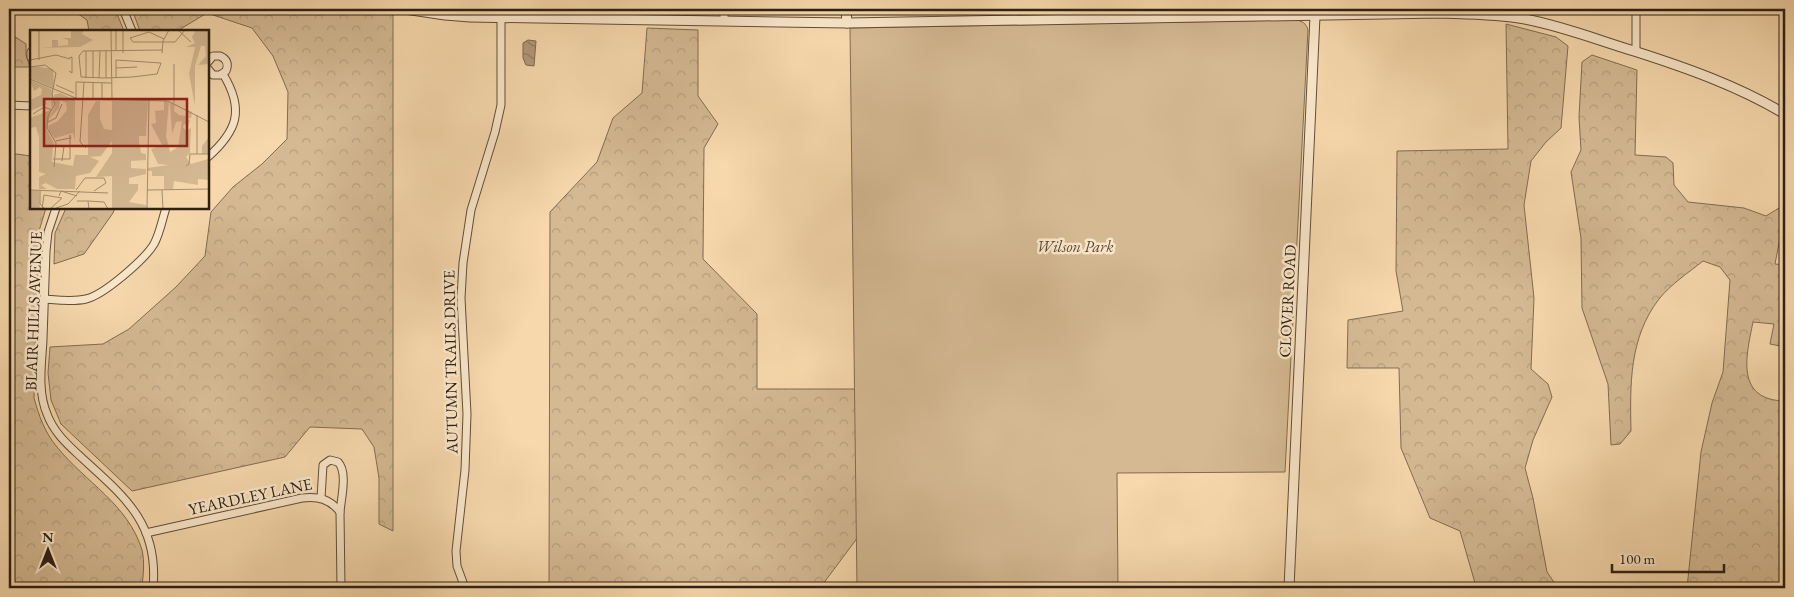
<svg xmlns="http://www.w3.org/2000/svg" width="1794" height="597" font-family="'EB Garamond',serif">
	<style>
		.forest { fill: url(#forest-crowns); stroke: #816c52 }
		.park { fill: #d4b992; stroke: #816c52 }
		.water { fill: url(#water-waves); stroke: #7d6950 }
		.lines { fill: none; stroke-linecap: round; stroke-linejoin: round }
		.minor-casing { stroke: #604e39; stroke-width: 9 }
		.tertiary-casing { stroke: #604e39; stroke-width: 11 }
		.minor { stroke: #f9e6c9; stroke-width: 7 }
		.tertiary { stroke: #f9e6c9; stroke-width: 9 }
		.labels { text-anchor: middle; stroke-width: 5; stroke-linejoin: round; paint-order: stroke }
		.park-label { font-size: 16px; font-style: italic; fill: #584633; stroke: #f9e6c9 }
		.street-label { font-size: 16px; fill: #2e2013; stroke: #f9e6c9 }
		.inset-road { fill: none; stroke: #a68e6f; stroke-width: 1 }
		.view { fill: #8f2418; fill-opacity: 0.15; stroke: #8f2418; stroke-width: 2.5 }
		.inset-edge { fill: none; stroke: #2e2013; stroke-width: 2.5 }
	</style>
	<defs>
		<pattern id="forest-crowns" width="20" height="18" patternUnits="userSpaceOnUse" patternTransform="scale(1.25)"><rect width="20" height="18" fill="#d4b992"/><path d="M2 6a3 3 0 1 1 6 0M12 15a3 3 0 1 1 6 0" fill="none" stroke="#b69f7d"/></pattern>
		<pattern id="water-waves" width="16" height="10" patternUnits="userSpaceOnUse" patternTransform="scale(1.25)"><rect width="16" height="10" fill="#b29978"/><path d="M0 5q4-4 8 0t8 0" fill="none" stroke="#917c61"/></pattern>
	</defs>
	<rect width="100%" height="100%" fill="#f6d8ac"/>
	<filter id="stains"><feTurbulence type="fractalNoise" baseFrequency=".004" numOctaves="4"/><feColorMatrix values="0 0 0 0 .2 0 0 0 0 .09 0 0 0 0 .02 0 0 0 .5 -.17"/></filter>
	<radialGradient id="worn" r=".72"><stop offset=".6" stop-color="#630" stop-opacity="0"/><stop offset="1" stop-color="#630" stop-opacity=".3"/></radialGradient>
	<g class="forest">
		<path d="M 9,9 L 13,9 L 14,36 L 26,44 L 26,55 L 30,67 L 9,67 Z"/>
		<path d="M 71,9 L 115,9 L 124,31 L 89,31 L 87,20 Z"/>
		<path d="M 132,9 L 371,9 L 393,15 L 393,531 L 379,524 L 379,478 L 374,447 L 362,429 L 310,427 L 285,457 L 132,491 L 61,424 L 51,400 L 48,373 L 50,347 L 103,344 L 129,329 L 176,287 L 205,256 L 211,212 L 233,187 L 262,164 L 287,139 L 288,92 L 273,56 L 252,28 L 207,13 L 177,31 L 140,31 Z"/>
		<path d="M 1506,24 L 1556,37 L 1568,46 L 1561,128 L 1546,142 L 1531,161 L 1524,205 L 1534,298 L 1531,369 L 1548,384 L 1552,397 L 1533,440 L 1525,468 L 1533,498 L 1547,572 L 1558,588 L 1460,588 L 1475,583 L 1460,531 L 1430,518 L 1401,448 L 1399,368 L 1347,368 L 1348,320 L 1403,311 L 1396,271 L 1397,151 L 1508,149 Z"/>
		<path d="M 647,28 L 698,30 L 698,96 L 718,124 L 704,148 L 703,259 L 757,314 L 757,389 L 855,389 L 858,537 L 820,588 L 549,588 L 550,212 L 597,162 L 613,118 L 642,93 Z"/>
		<path d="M 1592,55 L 1637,70 L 1635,155 L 1666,157 L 1673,163 L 1674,185 L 1688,202 L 1744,208 L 1766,216 L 1784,205 L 1785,201 L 1785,237 L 1780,238 L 1775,264 L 1785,265 L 1785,347 L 1770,344 L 1774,324 L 1753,322 C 1746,356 1735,400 1785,401 L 1785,588 L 1687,588 L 1701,452 L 1712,403 L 1723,372 L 1730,280 L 1720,267 L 1703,261 C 1688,273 1671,284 1659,299 C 1629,338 1630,385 1631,431 L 1620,444 L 1611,445 L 1608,384 L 1582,308 L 1581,238 L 1571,172 L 1581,150 L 1579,117 L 1582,62 Z"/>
		<path d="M 9,153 L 31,156 L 31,208 L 46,208 L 39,231 L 34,398 C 39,416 45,433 57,447 C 85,482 128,504 142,550 C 145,562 143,576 142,588 L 9,588 Z"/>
		<path d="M 66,208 L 115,208 L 113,213 L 84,254 L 54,264 L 55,233 Z"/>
	</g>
	<path class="park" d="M 1296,20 C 1302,21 1306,23 1308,30 L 1285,472 L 1117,473 L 1118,588 L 857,588 L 850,28 Z"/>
	<path class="water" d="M 528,40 L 536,41 L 534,66 L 526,65 L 523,58 L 523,43 Z"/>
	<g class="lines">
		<g class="minor-casing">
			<g id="minor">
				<path d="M 123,9 L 132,31"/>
				<path d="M 724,9 L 724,21"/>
				<path d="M 614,19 L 614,9"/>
				<path d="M 31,52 L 31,57"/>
				<path d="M 1636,52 L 1636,9"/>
				<path d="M 208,62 L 213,56 L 220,56 C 227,59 229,64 226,71 L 220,75 L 213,75 L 208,69"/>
				<path d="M 9,105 L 31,106"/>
				<path d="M 208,157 C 237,131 245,110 223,74"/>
				<path d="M 56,208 L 48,232 L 46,251 C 45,280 44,309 43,339 C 42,363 37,390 47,414 C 54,433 68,445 82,458 C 125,497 159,524 153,588"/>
				<path d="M 44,299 C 58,300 73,302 86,299 C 104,295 145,259 154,244 C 160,233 162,220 166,208"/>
				<path d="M 321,498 L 323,465 L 330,460 L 338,462 C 348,472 341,499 340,512"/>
				<path d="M 146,533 L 302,498 C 318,496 330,499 340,512 L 341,588"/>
				<path d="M 465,588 L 457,566 L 456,551 L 465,470 L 467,414 L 461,298 L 463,263 L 471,210 L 495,132 L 501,105 L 501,9"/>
			</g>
		</g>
		<g class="tertiary-casing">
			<g id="tertiary">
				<path d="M 405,9 L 445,15 L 470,17 L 847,23 L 1441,13 C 1469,14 1497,14 1525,19 C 1562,26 1598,40 1634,51 C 1687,68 1738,86 1785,114"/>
				<path d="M 846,9 L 847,23"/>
				<path d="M 1289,588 L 1315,16"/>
			</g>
		</g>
		<use href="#minor" class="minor"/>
		<use href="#tertiary" class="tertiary"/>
	</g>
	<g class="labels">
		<g class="park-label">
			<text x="1075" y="252">Wilson Park</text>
		</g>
		<g class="street-label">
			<text transform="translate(1287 301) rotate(-87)" y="6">CLOVER ROAD</text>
			<text transform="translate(33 311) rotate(-88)" y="6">BLAIR HILLS AVENUE</text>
			<text transform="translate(450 362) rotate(-91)" y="6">AUTUMN TRAILS DRIVE</text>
			<text transform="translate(250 496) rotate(-12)" y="6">YEARDLEY LANE</text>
		</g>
	</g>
	<g transform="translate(30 30)">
		<rect width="179" height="179" fill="#f6d8ac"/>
		<path d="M 0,160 L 9,161 L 10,179 L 0,178 Z" fill="#d4b992"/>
		<path d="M 41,0 L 54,0 L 52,4 L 63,10 L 50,17 L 10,18 L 22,17 L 22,10 L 28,10 L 28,16 L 38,15 L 38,10 L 32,8 L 41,8 ZM 166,0 L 178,0 L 179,34 L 168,35 L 176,26 L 175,16 L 171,16 L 165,36 L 165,76 L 159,44 L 165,17 L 156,17 L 165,13 L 162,7 ZM 0,50 L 21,59 L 24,73 L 22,79 L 21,70 L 15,69 L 17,74 L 0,81 L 0,70 L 11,65 L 12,60 L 10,57 L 4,61 ZM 30,63 L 45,70 L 45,111 L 43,103 L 25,108 L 19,102 L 18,96 L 28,91 L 37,80 L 36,73 L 30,70 L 29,78 L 18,90 L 25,76 L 24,65 ZM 134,70 L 139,72 L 136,106 L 140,122 L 148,117 L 152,91 L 146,92 L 142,104 L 140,73 L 145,74 L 144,81 L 149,85 L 155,86 L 158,80 L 162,82 L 161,88 L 156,88 L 160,90 L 158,96 L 154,94 L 153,97 L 156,101 L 161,98 L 160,123 L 156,127 L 161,134 L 178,129 L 178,124 L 172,124 L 172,116 L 179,107 L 179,150 L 168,149 L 168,155 L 144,151 L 143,159 L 134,159 L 134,146 L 122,146 L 122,141 L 117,141 L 117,138 L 139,135 L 128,134 L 121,119 L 132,115 L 121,94 L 126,93 L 125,81 L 134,80 ZM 66,71 L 70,71 L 70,89 L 74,99 L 82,100 L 82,111 L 71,126 L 60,127 L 69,131 L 60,143 L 46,146 L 45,159 L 27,159 L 16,153 L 11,155 L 17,159 L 9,159 L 9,147 L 16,144 L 9,142 L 9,107 L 6,97 L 0,98 L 0,88 L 21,80 L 17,100 L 25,116 L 23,116 L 22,132 L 43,136 L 45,125 L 58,125 L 58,85 ZM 109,83 L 116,106 L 109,106 L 109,112 L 111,123 L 116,124 L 116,130 L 101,131 L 101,138 L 116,139 L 116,144 L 99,148 L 99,154 L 108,154 L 108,160 L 99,172 L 116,175 L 117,179 L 82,179 L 82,146 L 66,147 Z" fill="#d4b992"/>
		<path d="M 3,36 L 23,39 L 24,58 L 0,48 L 0,37 ZM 82,71 L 118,71 L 116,106 L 103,106 L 103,123 L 82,123 Z" fill="#d4b992"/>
		<path class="inset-road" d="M 9,0 L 9,30M 81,0 L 82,70M 86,0 L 86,20M 93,0 L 93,23M 148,0 L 161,12M 134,9 L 119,2 L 100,8 L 103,12 L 145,12 L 155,0M 132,23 L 133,11 L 139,0M 39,28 L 42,27 L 42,43 L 39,41M 0,30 L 26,25 L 40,29M 144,34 L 144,73M 0,37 L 15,35 L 26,43 L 22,64 L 25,74 L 18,86 L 17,98 L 26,113 L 24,137M 86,38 L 107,37M 51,47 L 74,48 L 102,47 L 127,44 L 131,33 L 86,30 L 86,48M 51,47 L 49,26 L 53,21 L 132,20M 56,48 L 56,21M 63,48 L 63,21M 69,48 L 70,21M 76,48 L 76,21M 0,49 L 48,69 L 138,71 L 179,92M 54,52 L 50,112 L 56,118M 63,53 L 63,70M 72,53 L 72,70M 26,55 L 44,63M 46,69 L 46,52 L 81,53M 3,84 L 14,77 L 22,80M 18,92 L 26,88 L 32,74M 26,111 L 40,108 L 40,105 L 41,109M 167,124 L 167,85M 23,129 L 40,129 L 40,108M 32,131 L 34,116M 156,136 L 159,134 L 160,124 L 179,124M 0,160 L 78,163M 10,160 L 10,174 L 15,179M 46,160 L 55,148 L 74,148 L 76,153 L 64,161M 117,160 L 179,159M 132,160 L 133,179M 29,166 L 31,161 L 47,166M 47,171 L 58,171 L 59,179M 58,171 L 74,172 L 78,179M 26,178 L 38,174 L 50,161M 12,179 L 14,165 L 32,168 L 20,179M 117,179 L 119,70"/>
		<path class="view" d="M 14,69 L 157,69 L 157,116 L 14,116 Z"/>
		<rect width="179" height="179" class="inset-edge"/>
	</g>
	<rect width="1794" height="597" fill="none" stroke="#f6d8ac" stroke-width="30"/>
	<rect x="10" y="10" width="1774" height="577" fill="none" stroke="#2e2013" stroke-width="2.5"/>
	<rect x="15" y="15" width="1764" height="567" fill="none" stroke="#2e2013"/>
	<g transform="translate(48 550)" stroke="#f9e6c9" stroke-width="4" paint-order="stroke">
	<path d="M0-4L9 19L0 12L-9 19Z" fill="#2e2013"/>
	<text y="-8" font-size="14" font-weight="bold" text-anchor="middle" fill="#2e2013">N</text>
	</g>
	<path d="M1612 564v8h112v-8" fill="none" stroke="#2e2013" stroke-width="2.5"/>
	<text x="1619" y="564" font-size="15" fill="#2e2013" stroke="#f9e6c9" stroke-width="4" paint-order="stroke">100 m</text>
	<rect width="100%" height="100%" filter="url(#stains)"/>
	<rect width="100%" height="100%" fill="url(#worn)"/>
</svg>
